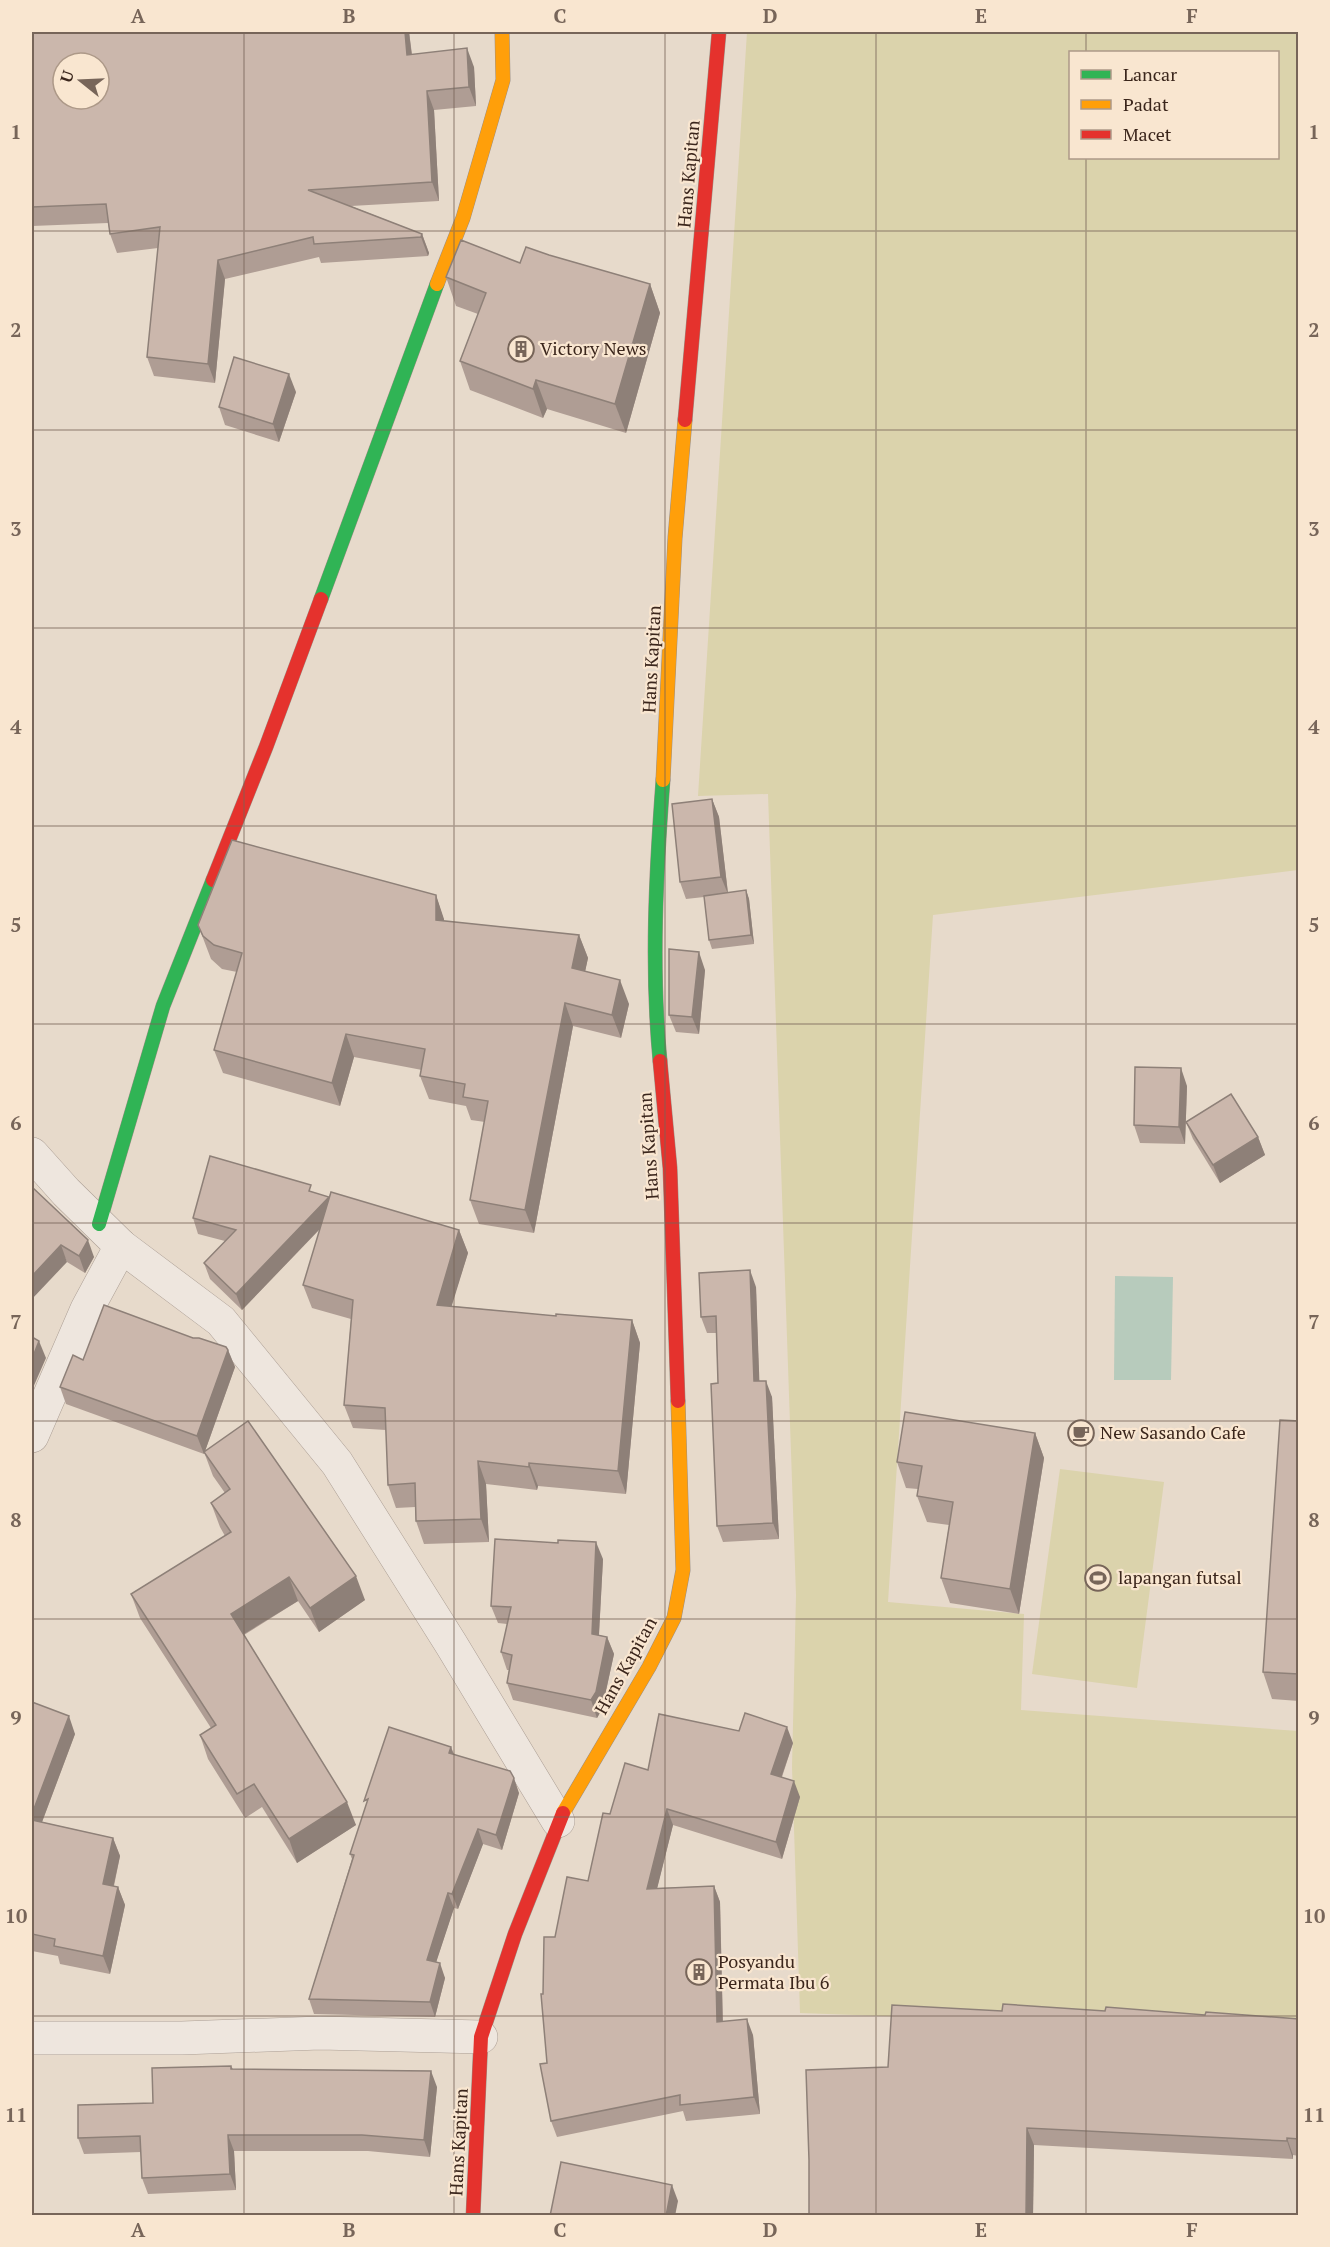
<svg xmlns="http://www.w3.org/2000/svg" width="1330" height="2247" font-family="'PT Serif',serif">
	<style>
		.green { fill: #dbd3ac; fill-rule: evenodd }
		.water { fill: #b7cbbc }
		.lines { fill: none; stroke-linecap: round; stroke-linejoin: round }
		.street-casing { stroke: #ac9f95; stroke-width: 34 }
		.fast-casing { stroke: #9b8f85; stroke-width: 15 }
		.slow-casing { stroke: #9b8f85; stroke-width: 15 }
		.jam-casing { stroke: #9b8f85; stroke-width: 15 }
		.street { stroke: #eee6de; stroke-width: 33 }
		.fast { stroke: #30b455; stroke-width: 14 }
		.slow { stroke: #ff9f0a; stroke-width: 14 }
		.jam { stroke: #e5322d; stroke-width: 14 }
		.wall { fill: #af9d94 }
		.shaded-wall { fill: #8e8078 }
		.building { fill: #cbb7ac; stroke: #8e8078; stroke-width: 1.5; fill-rule: evenodd }
		.grid { fill: none; stroke: #776559; stroke-width: 1.5; stroke-opacity: 0.55 }
		.labels { text-anchor: middle; stroke-width: 4.5; stroke-linejoin: round; paint-order: stroke }
		.street-label { font-size: 18px; fill: #3b261c; stroke: #f9e6d0 }
		.poi-label { font-size: 18px; fill: #3b261c; stroke: #f9e6d0; text-anchor: start }
		.neatline { fill: none; stroke: #776559; stroke-width: 2 }
		.grid-label { font-size: 20px; text-anchor: middle; font-weight: bold; fill: #776559 }
	</style>
	<rect width="100%" height="100%" fill="#e7dacb"/>
	<g class="green">
		<path d="M 747,32 L 1298,32 L 1298,870 L 933,915 L 888,1602 L 1024,1614 L 1021,1710 L 1298,1731 L 1298,2031 L 800,2013 L 792,1767 L 796,1595 L 768,794 L 698,796 ZM 1070,52 L 1278,52 L 1278,158 L 1070,158 Z"/>
		<path d="M 1060,1469 L 1164,1482 L 1137,1688 L 1032,1674 Z"/>
	</g>
	<path class="water" d="M 1115,1276 L 1173,1277 L 1171,1380 L 1114,1380 Z"/>
	<g class="lines">
		<g class="street-casing">
			<g id="street">
				<path d="M 32,1154 L 66,1192 L 121,1246 L 221,1321 L 337,1463 L 451,1644 L 558,1821"/>
				<path d="M 32,1436 L 87,1309 L 121,1246"/>
				<path d="M 32,2038 L 182,2038 L 320,2033 L 481,2037"/>
			</g>
		</g>
		<g class="fast-casing">
			<g id="fast">
				<path d="M 321,599 L 437,284"/>
				<path d="M 660,1061 C 651,968 656,873 663,780"/>
				<path d="M 99,1224 L 163,1006 L 213,880"/>
			</g>
		</g>
		<g class="slow-casing">
			<g id="slow">
				<path d="M 437,284 L 463,218 L 503,80 L 502,32"/>
				<path d="M 663,780 L 675,538 L 685,420"/>
				<path d="M 563,1813 L 649,1667 L 674,1618 L 683,1570 L 678,1401"/>
			</g>
		</g>
		<g class="jam-casing">
			<g id="jam">
				<path d="M 685,420 L 719,32"/>
				<path d="M 213,880 L 266,747 L 321,599"/>
				<path d="M 660,1061 L 670,1168 L 678,1401"/>
				<path d="M 473,2216 L 481,2037 L 515,1934 L 563,1813"/>
			</g>
		</g>
		<use href="#street" class="street"/>
		<use href="#fast" class="fast"/>
		<use href="#slow" class="slow"/>
		<use href="#jam" class="jam"/>
	</g>
	<g class="wall">
		<path d="M 32,32 L 409,32 L 412,54 L 474,67 L 476,106 L 434,110 L 439,201 L 351,206 L 422,234 L 429,253 L 428,256 L 321,263 L 319,257 L 225,279 L 215,383 L 154,376 L 147,357 L 158,248 L 117,253 L 110,234 L 108,223 L 32,226 Z"/>
		<path d="M 549,255 L 650,284 L 660,313 L 626,433 L 547,409 L 543,418 L 470,390 L 460,361 L 478,314 L 456,306 L 446,277 L 520,263 Z"/>
		<path d="M 296,392 L 279,442 L 225,425 L 219,407 Z"/>
		<path d="M 712,799 L 719,817 L 728,893 L 746,890 L 749,899 L 754,944 L 712,949 L 709,940 L 704,897 L 686,899 L 680,882 Z"/>
		<path d="M 436,895 L 444,921 L 579,935 L 588,958 L 585,971 L 629,1004 L 621,1038 L 573,1026 L 534,1233 L 479,1224 L 470,1200 L 485,1122 L 471,1120 L 466,1106 L 429,1099 L 420,1076 L 422,1070 L 354,1057 L 340,1106 L 223,1073 L 214,1050 L 237,972 L 222,969 L 211,959 L 198,925 Z"/>
		<path d="M 705,970 L 699,1034 L 676,1032 L 669,1015 Z"/>
		<path d="M 1187,1086 L 1185,1144 L 1140,1143 L 1134,1125 Z"/>
		<path d="M 1186,1122 L 1258,1137 L 1265,1155 L 1220,1183 L 1193,1139 Z"/>
		<path d="M 32,1187 L 94,1257 L 85,1273 L 67,1262 Z"/>
		<path d="M 313,1193 L 459,1230 L 468,1253 L 451,1306 L 556,1316 L 632,1320 L 640,1343 L 626,1494 L 538,1486 L 537,1490 L 486,1484 L 489,1542 L 424,1544 L 416,1521 L 415,1507 L 396,1508 L 388,1485 L 386,1430 L 353,1428 L 344,1405 L 351,1319 L 312,1308 L 303,1285 L 321,1228 L 242,1310 L 210,1279 L 204,1263 L 225,1241 L 198,1234 L 193,1218 Z"/>
		<path d="M 756,1287 L 759,1381 L 772,1397 L 779,1539 L 723,1542 L 717,1526 L 718,1383 L 716,1333 L 707,1333 L 701,1317 Z"/>
		<path d="M 193,1338 L 228,1350 L 235,1367 L 204,1454 L 66,1404 L 60,1387 L 83,1360 Z"/>
		<path d="M 1299,1421 L 1299,1701 L 1272,1699 L 1263,1672 Z"/>
		<path d="M 1035,1433 L 1044,1458 L 1019,1614 L 950,1603 L 941,1578 L 949,1525 L 927,1522 L 917,1496 L 918,1489 L 906,1488 L 897,1462 Z"/>
		<path d="M 204,1452 L 365,1600 L 319,1632 L 298,1601 L 244,1635 L 356,1825 L 297,1863 L 262,1807 L 245,1818 L 208,1759 L 200,1735 L 211,1728 L 140,1618 L 131,1594 L 225,1536 L 220,1527 L 211,1503 L 225,1493 L 213,1476 Z"/>
		<path d="M 603,1559 L 599,1635 L 607,1637 L 614,1654 L 602,1709 L 597,1718 L 513,1700 L 507,1683 L 509,1670 L 507,1670 L 501,1652 L 507,1624 L 498,1623 L 491,1606 Z"/>
		<path d="M 32,1702 L 75,1734 L 42,1822 L 113,1838 L 120,1856 L 114,1886 L 118,1887 L 125,1905 L 110,1974 L 60,1964 L 58,1956 L 32,1951 Z"/>
		<path d="M 739,1731 L 793,1743 L 782,1777 L 800,1797 L 782,1859 L 673,1825 L 657,1888 L 714,1886 L 720,1902 L 723,2021 L 753,2035 L 760,2114 L 686,2121 L 683,2111 L 557,2137 L 551,2121 L 543,1994 L 555,1937 L 588,1881 L 610,1814 L 648,1770 Z"/>
		<path d="M 451,1747 L 454,1754 L 519,1793 L 502,1850 L 483,1844 L 458,1909 L 454,1908 L 436,1962 L 445,1978 L 435,2017 L 314,2014 L 309,1999 L 352,1859 L 350,1854 Z"/>
		<path d="M 1002,2011 L 1205,2015 L 1299,2019 L 1299,2156 L 1293,2155 L 1293,2159 L 1034,2145 L 1033,2216 L 809,2216 L 888,2067 Z"/>
		<path d="M 231,2066 L 233,2069 L 437,2087 L 430,2157 L 368,2151 L 234,2151 L 236,2190 L 148,2194 L 142,2178 L 141,2152 L 84,2154 L 78,2138 Z"/>
	</g>
	<g class="shaded-wall">
		<path d="M 405,32 L 409,32 L 414,74 L 407,55 Z"/>
		<path d="M 467,48 L 474,67 L 476,106 L 469,87 Z"/>
		<path d="M 427,91 L 434,110 L 439,201 L 432,182 Z"/>
		<path d="M 422,234 L 429,253 L 428,256 L 421,237 Z"/>
		<path d="M 218,260 L 225,279 L 215,383 L 208,364 Z"/>
		<path d="M 650,284 L 660,313 L 626,433 L 615,404 Z"/>
		<path d="M 289,374 L 296,392 L 279,442 L 273,424 Z"/>
		<path d="M 536,380 L 547,409 L 543,418 L 533,389 Z"/>
		<path d="M 712,799 L 719,817 L 728,894 L 721,877 Z"/>
		<path d="M 746,890 L 749,899 L 754,944 L 751,935 Z"/>
		<path d="M 436,895 L 444,919 L 444,943 L 436,920 Z"/>
		<path d="M 579,935 L 588,958 L 581,991 L 572,968 Z"/>
		<path d="M 699,952 L 705,970 L 699,1034 L 692,1017 Z"/>
		<path d="M 620,980 L 629,1004 L 621,1038 L 612,1015 Z"/>
		<path d="M 565,1003 L 573,1026 L 534,1233 L 525,1210 Z"/>
		<path d="M 346,1034 L 354,1057 L 340,1106 L 332,1083 Z"/>
		<path d="M 1181,1068 L 1187,1086 L 1185,1144 L 1179,1127 Z"/>
		<path d="M 1258,1137 L 1265,1155 L 1220,1183 L 1213,1165 Z"/>
		<path d="M 329,1197 L 335,1213 L 242,1310 L 236,1294 Z"/>
		<path d="M 459,1230 L 468,1253 L 445,1328 L 437,1305 Z"/>
		<path d="M 88,1240 L 94,1257 L 85,1273 L 79,1256 Z"/>
		<path d="M 61,1245 L 67,1262 L 32,1299 L 32,1276 Z"/>
		<path d="M 750,1270 L 756,1287 L 760,1398 L 754,1381 Z"/>
		<path d="M 632,1320 L 640,1343 L 626,1494 L 618,1471 Z"/>
		<path d="M 39,1341 L 46,1358 L 32,1390 L 32,1359 Z"/>
		<path d="M 228,1350 L 235,1367 L 204,1454 L 197,1436 Z"/>
		<path d="M 766,1381 L 772,1397 L 779,1539 L 773,1523 Z"/>
		<path d="M 1035,1433 L 1044,1458 L 1019,1614 L 1010,1589 Z"/>
		<path d="M 478,1461 L 486,1484 L 489,1542 L 481,1519 Z"/>
		<path d="M 529,1463 L 538,1486 L 537,1490 L 529,1467 Z"/>
		<path d="M 596,1542 L 603,1559 L 598,1651 L 592,1634 Z"/>
		<path d="M 356,1576 L 365,1600 L 319,1632 L 310,1608 Z"/>
		<path d="M 289,1577 L 298,1601 L 239,1637 L 231,1614 Z"/>
		<path d="M 607,1637 L 614,1654 L 602,1709 L 597,1718 L 591,1700 Z"/>
		<path d="M 69,1716 L 75,1734 L 36,1838 L 32,1826 L 32,1814 Z"/>
		<path d="M 787,1727 L 793,1743 L 777,1790 L 771,1774 Z"/>
		<path d="M 451,1747 L 456,1762 L 449,1753 Z"/>
		<path d="M 514,1778 L 519,1793 L 502,1850 L 496,1835 Z"/>
		<path d="M 794,1781 L 800,1797 L 782,1859 L 776,1842 Z"/>
		<path d="M 347,1802 L 356,1825 L 297,1863 L 289,1839 Z"/>
		<path d="M 667,1809 L 673,1825 L 653,1905 L 647,1889 Z"/>
		<path d="M 478,1829 L 483,1844 L 458,1909 L 452,1894 Z"/>
		<path d="M 113,1838 L 120,1856 L 110,1902 L 103,1884 Z"/>
		<path d="M 714,1886 L 720,1902 L 723,2038 L 717,2022 Z"/>
		<path d="M 118,1887 L 125,1905 L 110,1974 L 103,1956 Z"/>
		<path d="M 448,1893 L 454,1908 L 432,1975 L 427,1960 Z"/>
		<path d="M 440,1963 L 445,1978 L 435,2017 L 430,2002 Z"/>
		<path d="M 747,2019 L 753,2035 L 760,2114 L 754,2097 Z"/>
		<path d="M 431,2071 L 437,2087 L 430,2157 L 424,2140 Z"/>
		<path d="M 1027,2128 L 1034,2145 L 1033,2216 L 1026,2216 Z"/>
		<path d="M 228,2135 L 234,2151 L 236,2190 L 230,2174 Z"/>
		<path d="M 1287,2138 L 1293,2155 L 1293,2159 L 1287,2141 Z"/>
		<path d="M 672,2185 L 678,2201 L 675,2216 L 666,2216 Z"/>
	</g>
	<g class="building">
		<path d="M 32,32 L 405,32 L 407,55 L 467,48 L 469,87 L 427,91 L 432,182 L 308,190 L 422,234 L 421,237 L 314,244 L 313,237 L 218,260 L 208,364 L 147,357 L 160,227 L 110,234 L 106,204 L 32,207 ZM 63,63 L 99,63 L 99,99 L 63,99 Z"/>
		<path d="M 461,240 L 520,263 L 526,247 L 549,255 L 650,284 L 615,404 L 536,380 L 533,389 L 460,361 L 486,293 L 446,277 Z"/>
		<path d="M 234,357 L 289,374 L 273,424 L 219,407 Z"/>
		<path d="M 712,799 L 721,877 L 680,882 L 672,804 Z"/>
		<path d="M 232,840 L 436,895 L 436,920 L 579,935 L 572,968 L 620,980 L 612,1015 L 565,1003 L 525,1210 L 470,1200 L 488,1101 L 463,1097 L 465,1084 L 420,1076 L 425,1049 L 346,1034 L 332,1083 L 214,1050 L 242,953 L 214,945 L 203,936 L 198,925 Z"/>
		<path d="M 746,890 L 751,935 L 709,940 L 704,896 Z"/>
		<path d="M 669,949 L 699,952 L 692,1017 L 669,1015 Z"/>
		<path d="M 1135,1067 L 1181,1068 L 1179,1127 L 1134,1125 Z"/>
		<path d="M 1231,1094 L 1258,1137 L 1213,1165 L 1186,1122 Z"/>
		<path d="M 210,1156 L 311,1185 L 309,1191 L 329,1197 L 236,1294 L 204,1263 L 236,1230 L 193,1218 Z"/>
		<path d="M 32,1187 L 88,1240 L 79,1256 L 61,1245 L 32,1276 Z"/>
		<path d="M 331,1192 L 459,1230 L 437,1305 L 556,1316 L 556,1314 L 632,1320 L 618,1471 L 529,1463 L 529,1467 L 478,1461 L 481,1519 L 416,1521 L 415,1483 L 388,1485 L 385,1408 L 344,1405 L 353,1300 L 303,1285 Z"/>
		<path d="M 750,1270 L 754,1381 L 766,1381 L 773,1523 L 717,1526 L 711,1384 L 718,1383 L 716,1316 L 701,1317 L 699,1273 Z"/>
		<path d="M 104,1305 L 193,1338 L 199,1338 L 226,1347 L 228,1350 L 197,1436 L 60,1387 L 73,1355 L 83,1360 Z"/>
		<path d="M 32,1337 L 39,1341 L 32,1359 Z"/>
		<path d="M 905,1412 L 1035,1433 L 1010,1589 L 941,1578 L 953,1502 L 917,1496 L 922,1466 L 897,1462 Z"/>
		<path d="M 1280,1420 L 1299,1421 L 1299,1674 L 1263,1672 Z"/>
		<path d="M 248,1421 L 356,1576 L 310,1608 L 289,1577 L 231,1614 L 347,1802 L 289,1839 L 254,1784 L 237,1794 L 200,1735 L 216,1725 L 131,1594 L 231,1532 L 211,1503 L 230,1489 L 204,1452 Z"/>
		<path d="M 495,1539 L 558,1543 L 558,1540 L 596,1542 L 592,1634 L 607,1637 L 596,1692 L 591,1700 L 507,1683 L 512,1655 L 501,1652 L 511,1607 L 491,1606 Z"/>
		<path d="M 32,1702 L 69,1716 L 32,1814 Z"/>
		<path d="M 745,1713 L 787,1727 L 771,1774 L 794,1781 L 776,1842 L 667,1809 L 647,1889 L 714,1886 L 717,2022 L 747,2019 L 754,2097 L 680,2105 L 680,2095 L 551,2121 L 540,2064 L 547,2063 L 541,1994 L 543,1994 L 544,1937 L 555,1937 L 567,1877 L 588,1881 L 603,1813 L 610,1814 L 625,1763 L 648,1770 L 659,1714 L 739,1731 Z"/>
		<path d="M 389,1727 L 451,1747 L 449,1753 L 510,1771 L 514,1778 L 496,1835 L 478,1829 L 452,1894 L 448,1893 L 427,1960 L 440,1963 L 430,2002 L 309,1999 L 354,1855 L 350,1854 L 368,1799 L 364,1801 Z"/>
		<path d="M 32,1820 L 113,1838 L 103,1884 L 118,1887 L 103,1956 L 54,1946 L 55,1939 L 32,1934 Z"/>
		<path d="M 1003,2004 L 1105,2011 L 1106,2007 L 1205,2015 L 1206,2012 L 1299,2019 L 1299,2139 L 1287,2138 L 1287,2141 L 1027,2128 L 1026,2216 L 809,2216 L 809,2160 L 806,2070 L 888,2067 L 892,2005 L 1002,2011 Z"/>
		<path d="M 231,2066 L 231,2069 L 431,2071 L 424,2140 L 362,2135 L 228,2135 L 230,2174 L 142,2178 L 140,2136 L 78,2138 L 78,2105 L 153,2103 L 152,2068 Z"/>
		<path d="M 561,2162 L 672,2185 L 666,2216 L 550,2216 Z"/>
	</g>
	<path class="grid" d="M 244,32 L 244,2216M 454,32 L 454,2216M 665,32 L 665,2216M 876,32 L 876,2216M 1086,32 L 1086,52M 1086,158 L 1086,2216M 32,231 L 1298,231M 32,430 L 1298,430M 32,628 L 1298,628M 32,826 L 1298,826M 32,1024 L 1298,1024M 32,1223 L 1298,1223M 32,1421 L 1298,1421M 32,1619 L 1298,1619M 32,1817 L 1298,1817M 32,2016 L 1298,2016"/>
	<defs>
		<g id="building-ring" transform="scale(1.35)"><circle r="9.5" fill="#f9e6d0" stroke="#776559" stroke-width="1.5"/><path d="M-4-6H4V6H1V3H-1V6H-4ZM-2.5-4.3h1.7v1.8h-1.7ZM.8-4.3h1.7v1.8H.8ZM-2.5-1h1.7V.8h-1.7ZM.8-1h1.7V.8H.8Z" fill="#776559"/></g>
		<g id="cafe-ring" transform="scale(1.35)"><circle r="9.5" fill="#f9e6d0" stroke="#776559" stroke-width="1.5"/><path d="M-5.5-4.5H6V0H3Q3 3.5 0 3.5H-2.5Q-5.5 3.5-5.5 0ZM3-3.2v2h1.7v-2ZM-6 4.5H4V6H-6Z" fill="#776559"/></g>
		<g id="stadium-ring" transform="scale(1.35)"><circle r="9.5" fill="#f9e6d0" stroke="#776559" stroke-width="1.5"/><path d="M0-5a6.5 5 0 1 0 0 10a6.5 5 0 1 0 0-10ZM-3.5-1.8h7v3.6h-7Z" fill="#776559"/></g>
	</defs>
	<g fill-rule="evenodd">
		<use href="#building-ring" x="521" y="349"/>
		<use href="#cafe-ring" x="1081" y="1433"/>
		<use href="#stadium-ring" x="1098" y="1578"/>
		<use href="#building-ring" x="699" y="1972"/>
	</g>
	<g class="labels">
		<g class="street-label">
			<text transform="translate(689 174) rotate(-85)" y="6">Hans Kapitan</text>
			<text transform="translate(652 659) rotate(-87)" y="6">Hans Kapitan</text>
			<text transform="translate(649 1146) rotate(-94)" y="6">Hans Kapitan</text>
			<text transform="translate(626 1666) rotate(-61)" y="6">Hans Kapitan</text>
			<text transform="translate(459 2142) rotate(-87)" y="6">Hans Kapitan</text>
		</g>
		<g class="poi-label">
			<text x="540" y="355">Victory News</text>
			<text x="1100" y="1439">New Sasando Cafe</text>
			<text x="1118" y="1584">lapangan futsal</text>
			<text x="718" y="1968">Posyandu<tspan x="718" dy="21">Permata Ibu 6</tspan></text>
		</g>
	</g>
	<rect width="1330" height="2247" fill="none" stroke="#f9e6d0" stroke-width="66"/>
	<rect x="1069" y="51" width="210" height="108" fill="#f9e6d0" stroke="#ad9988" stroke-width="1.5"/>
	<rect x="1081" y="70" width="30" height="9" fill="#30b455" stroke="#ad9988" stroke-width="1.5"/>
	<text x="1123" y="81" font-size="18" fill="#3b261c">Lancar</text>
	<rect x="1081" y="100" width="30" height="9" fill="#ff9f0a" stroke="#ad9988" stroke-width="1.5"/>
	<text x="1123" y="111" font-size="18" fill="#3b261c">Padat</text>
	<rect x="1081" y="130" width="30" height="9" fill="#e5322d" stroke="#ad9988" stroke-width="1.5"/>
	<text x="1123" y="141" font-size="18" fill="#3b261c">Macet</text>
	<g transform="translate(81 81) rotate(288)"><circle r="28" fill="#f9e6d0" stroke="#ad9988" stroke-width="1.5"/>
	<path d="M0-4.5L10 22L0 15L-10 22Z" fill="#776559"/>
	<text y="-9" font-size="16" font-weight="bold" text-anchor="middle" fill="#3b261c">U</text>
	</g>
	<rect x="33" y="33" width="1264" height="2181" class="neatline"/>
	<g class="grid-label">
		<text x="138" y="23">A</text>
		<text x="349" y="23">B</text>
		<text x="560" y="23">C</text>
		<text x="770" y="23">D</text>
		<text x="981" y="23">E</text>
		<text x="1192" y="23">F</text>
		<text x="16" y="139">1</text>
		<text x="1314" y="139">1</text>
		<text x="16" y="337">2</text>
		<text x="1314" y="337">2</text>
		<text x="16" y="536">3</text>
		<text x="1314" y="536">3</text>
		<text x="16" y="734">4</text>
		<text x="1314" y="734">4</text>
		<text x="16" y="932">5</text>
		<text x="1314" y="932">5</text>
		<text x="16" y="1130">6</text>
		<text x="1314" y="1130">6</text>
		<text x="16" y="1329">7</text>
		<text x="1314" y="1329">7</text>
		<text x="16" y="1527">8</text>
		<text x="1314" y="1527">8</text>
		<text x="16" y="1725">9</text>
		<text x="1314" y="1725">9</text>
		<text x="16" y="1923">10</text>
		<text x="1314" y="1923">10</text>
		<text x="16" y="2122">11</text>
		<text x="1314" y="2122">11</text>
		<text x="138" y="2237">A</text>
		<text x="349" y="2237">B</text>
		<text x="560" y="2237">C</text>
		<text x="770" y="2237">D</text>
		<text x="981" y="2237">E</text>
		<text x="1192" y="2237">F</text>
	</g>
</svg>
